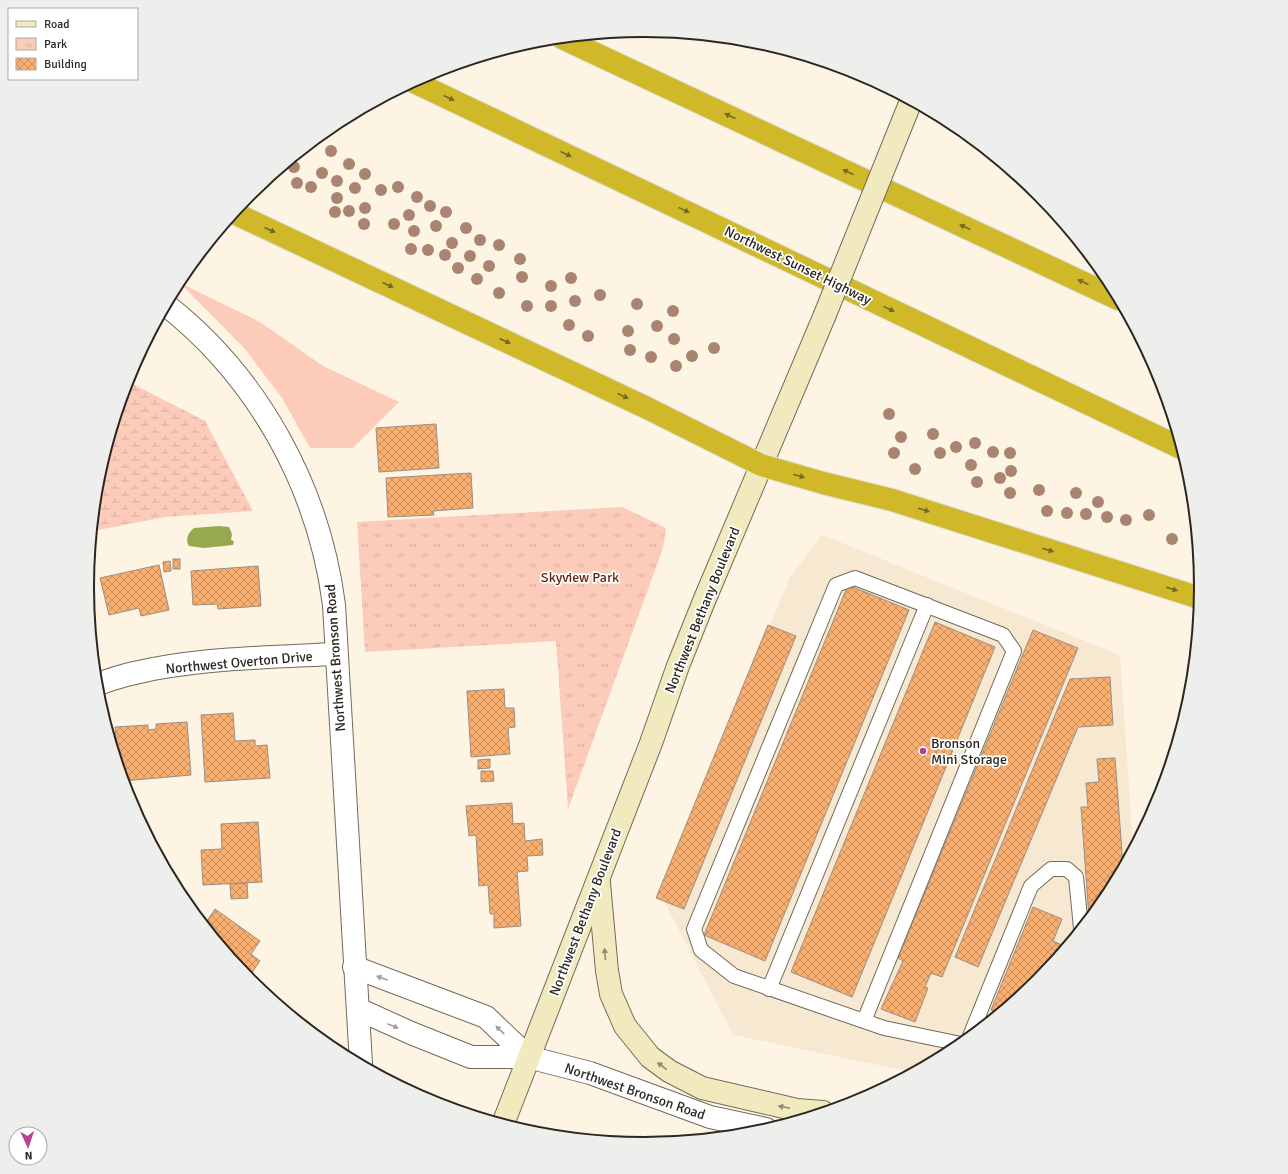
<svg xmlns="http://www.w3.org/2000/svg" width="1288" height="1174" font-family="Signika,sans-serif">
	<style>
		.built { fill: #f7e8d1 }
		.grass { fill: #fdcbb9 }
		.wetland { fill: url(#wetland-marsh) }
		.park { fill: url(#park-tufts) }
		.water { fill: #96a94f }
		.building { fill: url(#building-cross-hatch); stroke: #9c8d82 }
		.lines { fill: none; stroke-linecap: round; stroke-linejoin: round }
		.service-casing { stroke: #726a5b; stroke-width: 16 }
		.minor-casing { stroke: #726a5b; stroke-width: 24 }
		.tertiary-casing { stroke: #726a5b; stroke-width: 24 }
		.secondary-casing { stroke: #726a5b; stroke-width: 24 }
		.motorway-casing { stroke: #dddcdb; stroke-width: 24 }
		.service { stroke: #fff; stroke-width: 14 }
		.minor { stroke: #fff; stroke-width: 22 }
		.tertiary { stroke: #fff; stroke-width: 22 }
		.secondary { stroke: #f1eabf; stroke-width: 22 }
		.motorway { stroke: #d0b929; stroke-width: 22 }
		.secondary-bridge-casing { stroke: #726a5b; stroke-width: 24; stroke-linecap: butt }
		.secondary-bridge { stroke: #f1eabf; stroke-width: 22 }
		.tree { fill: #a88471 }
		.oneway { fill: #756924 }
		.oneway2 { fill: #8e8870 }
		.oneway3 { fill: #9f9e9b }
		.poi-dot { fill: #b94195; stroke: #fff; stroke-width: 1.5 }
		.labels { text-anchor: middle; stroke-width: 3.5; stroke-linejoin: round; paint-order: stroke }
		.street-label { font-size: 14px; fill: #2a2720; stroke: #fff }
		.park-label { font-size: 14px; fill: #612913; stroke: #fff }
		.poi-label { font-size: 14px; fill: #2a2720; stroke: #fff; text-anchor: start }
		.rim { fill: none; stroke: #2a2720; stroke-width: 2 }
	</style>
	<defs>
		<pattern id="wetland-marsh" width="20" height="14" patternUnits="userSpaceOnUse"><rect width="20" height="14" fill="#fdcbb9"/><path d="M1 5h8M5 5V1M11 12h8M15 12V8" fill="none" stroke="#d9ae9f"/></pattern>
		<pattern id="park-tufts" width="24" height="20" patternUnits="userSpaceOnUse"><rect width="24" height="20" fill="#fdcbb9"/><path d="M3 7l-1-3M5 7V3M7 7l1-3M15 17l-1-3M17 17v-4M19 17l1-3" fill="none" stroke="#d9ae9f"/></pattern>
		<pattern id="building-cross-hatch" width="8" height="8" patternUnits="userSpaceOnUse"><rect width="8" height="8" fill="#f9af70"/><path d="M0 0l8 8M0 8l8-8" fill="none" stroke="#ca8e5c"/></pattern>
	</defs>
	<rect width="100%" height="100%" fill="#fef4e4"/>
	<path class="built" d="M 822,535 L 1120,655 L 1133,848 L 1107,897 L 1038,981 L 953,1050 L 912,1072 L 733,1035 L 660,893 L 790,577 Z"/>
	<path class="grass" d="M 180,283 L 260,322 L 323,366 L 399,402 L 353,448 L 310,448 L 282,398 L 245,349 Z"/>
	<path class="wetland" d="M 127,381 L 205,421 L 253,511 L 165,517 L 93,531 L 98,478 Z"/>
	<path class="park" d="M 622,507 L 666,528 L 663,548 L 568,809 L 556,641 L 365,652 L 357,522 Z"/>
	<path class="water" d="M 219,526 L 229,527 L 232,534 L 231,540 L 234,541 L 233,545 L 204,548 L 189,546 C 185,539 188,533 194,528 Z"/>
	<g class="building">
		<path d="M 436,424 L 439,468 L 379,472 L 376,428 Z"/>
		<path d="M 471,473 L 473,508 L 433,511 L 434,515 L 388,517 L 386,478 Z"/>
		<rect x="173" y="559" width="7" height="10"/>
		<path d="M 170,561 L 171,571 L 164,572 L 163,562 Z"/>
		<path d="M 159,565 L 169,610 L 141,616 L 139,608 L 109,615 L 100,578 Z"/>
		<path d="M 258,566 L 261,606 L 218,609 L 217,604 L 193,605 L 191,571 Z"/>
		<path d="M 848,585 L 909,610 L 765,961 L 704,935 Z"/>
		<path d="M 935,622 L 995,647 L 852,997 L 791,972 Z"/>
		<path d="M 768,625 L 796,636 L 684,909 L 656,898 Z"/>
		<path d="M 1033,630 L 1078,648 L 942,977 L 931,973 L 925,987 L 928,988 L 915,1022 L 881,1009 L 903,961 L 898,958 Z"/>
		<path d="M 1110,677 L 1113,725 L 1078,727 L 978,967 L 955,957 L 1070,679 Z"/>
		<path d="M 504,689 L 505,708 L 514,708 L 515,727 L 508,728 L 510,754 L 471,757 L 467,691 Z"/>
		<path d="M 233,713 L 235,741 L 255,740 L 255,746 L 267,745 L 270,778 L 205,782 L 201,715 Z"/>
		<path d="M 187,722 L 191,775 L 123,781 L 118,761 L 115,727 L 148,725 L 148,730 L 156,729 L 156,724 Z"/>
		<path d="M 1115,758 L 1123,866 L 1107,897 L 1089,918 L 1081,807 L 1088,807 L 1086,783 L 1099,782 L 1097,759 Z"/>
		<path d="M 490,759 L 490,768 L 478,769 L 478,760 Z"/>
		<path d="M 481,771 L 493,771 L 494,781 L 481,782 Z"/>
		<path d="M 512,803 L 513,824 L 524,823 L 525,841 L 542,839 L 543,855 L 527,856 L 528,871 L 517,872 L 521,926 L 494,928 L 494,914 L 490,914 L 488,885 L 479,886 L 476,835 L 469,836 L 466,806 Z"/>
		<path d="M 258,822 L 262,882 L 203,885 L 201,850 L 222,849 L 221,824 Z"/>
		<path d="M 247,883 L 248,898 L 231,899 L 230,884 Z"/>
		<path d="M 1033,907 L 1062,919 L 1053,941 L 1064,946 L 1061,952 L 1038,981 L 999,1013 L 991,1010 Z"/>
		<path d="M 215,909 L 260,941 L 251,954 L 260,961 L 248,978 L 204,925 Z"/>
	</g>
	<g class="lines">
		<g class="service-casing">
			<g id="service">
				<path d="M 769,989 L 927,605"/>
				<path d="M 864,1021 L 1014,651 L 1003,635 L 855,578 L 836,585 L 694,929 L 701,950 L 734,976 L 884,1028 L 961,1044"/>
				<path d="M 970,1036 L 1031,886 L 1051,869 L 1067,869 L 1076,877 L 1081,928"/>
			</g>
		</g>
		<g class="minor-casing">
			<g id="minor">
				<path d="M 166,305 C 259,378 319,488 334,605 L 361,1064"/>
				<path d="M 97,685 C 114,677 134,673 153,669 C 213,658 274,657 335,654"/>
				<path d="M 354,967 L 486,1017 L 528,1057"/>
				<path d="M 358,1009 L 411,1033 L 471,1057 L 528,1057"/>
			</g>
		</g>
		<g class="tertiary-casing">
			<path id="tertiary" d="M 528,1057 L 590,1073 L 710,1117 L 766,1129"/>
		</g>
		<g class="secondary-casing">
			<g id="secondary">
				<path d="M 599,883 L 607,971 L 611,994 L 625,1026 L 650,1057 L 669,1071 L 702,1088 L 797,1110 L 823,1112"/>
				<path d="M 503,1124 L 651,743 L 678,666 L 704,601 L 824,317"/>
			</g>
		</g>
		<g class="motorway-casing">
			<g id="motorway">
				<path d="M 562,38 L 1118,299"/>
				<path d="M 414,82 L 1181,448"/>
				<path d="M 234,213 L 645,407 L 761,465 L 823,483 L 892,500 L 1200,598"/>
			</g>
		</g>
		<use href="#service" class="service"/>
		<use href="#minor" class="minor"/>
		<use href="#tertiary" class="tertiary"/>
		<use href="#secondary" class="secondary"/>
		<use href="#motorway" class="motorway"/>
		<g class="secondary-bridge-casing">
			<path id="secondary-bridge" d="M 824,317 L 911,101"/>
		</g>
		<use href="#secondary-bridge" class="secondary-bridge"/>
	</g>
	<g class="tree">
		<circle cx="331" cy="151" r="6"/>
		<circle cx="349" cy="164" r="6"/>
		<circle cx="294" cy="167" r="6"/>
		<circle cx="322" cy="173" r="6"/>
		<circle cx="365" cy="174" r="6"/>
		<circle cx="337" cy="181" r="6"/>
		<circle cx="297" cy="183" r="6"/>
		<circle cx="311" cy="187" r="6"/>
		<circle cx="398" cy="187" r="6"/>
		<circle cx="355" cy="188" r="6"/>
		<circle cx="381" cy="190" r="6"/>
		<circle cx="417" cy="197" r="6"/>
		<circle cx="337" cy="198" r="6"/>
		<circle cx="430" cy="206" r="6"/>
		<circle cx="365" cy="208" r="6"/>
		<circle cx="349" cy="211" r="6"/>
		<circle cx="335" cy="212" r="6"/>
		<circle cx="446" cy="212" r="6"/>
		<circle cx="409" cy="215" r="6"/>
		<circle cx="364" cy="224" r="6"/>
		<circle cx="394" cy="224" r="6"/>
		<circle cx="436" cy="226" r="6"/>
		<circle cx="466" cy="228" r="6"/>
		<circle cx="414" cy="231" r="6"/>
		<circle cx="480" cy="240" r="6"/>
		<circle cx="452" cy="243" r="6"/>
		<circle cx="499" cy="245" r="6"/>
		<circle cx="411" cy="249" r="6"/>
		<circle cx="428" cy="250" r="6"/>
		<circle cx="445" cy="255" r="6"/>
		<circle cx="470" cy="256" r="6"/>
		<circle cx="520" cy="259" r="6"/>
		<circle cx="489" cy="266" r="6"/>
		<circle cx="458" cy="268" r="6"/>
		<circle cx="522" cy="277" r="6"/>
		<circle cx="571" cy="278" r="6"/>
		<circle cx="477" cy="279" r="6"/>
		<circle cx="551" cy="286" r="6"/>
		<circle cx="499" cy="293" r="6"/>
		<circle cx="600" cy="295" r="6"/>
		<circle cx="575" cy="301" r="6"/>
		<circle cx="637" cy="304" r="6"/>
		<circle cx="527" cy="306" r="6"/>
		<circle cx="551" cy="306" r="6"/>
		<circle cx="673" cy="311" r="6"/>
		<circle cx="569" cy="325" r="6"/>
		<circle cx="657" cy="326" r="6"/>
		<circle cx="628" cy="331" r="6"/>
		<circle cx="588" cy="336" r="6"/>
		<circle cx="674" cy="339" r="6"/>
		<circle cx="714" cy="348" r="6"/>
		<circle cx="630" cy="350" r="6"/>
		<circle cx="692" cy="356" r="6"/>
		<circle cx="651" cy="357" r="6"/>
		<circle cx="676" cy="366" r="6"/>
		<circle cx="889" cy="414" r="6"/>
		<circle cx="933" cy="434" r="6"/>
		<circle cx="901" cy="437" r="6"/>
		<circle cx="975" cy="443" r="6"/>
		<circle cx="956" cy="447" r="6"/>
		<circle cx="993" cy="452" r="6"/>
		<circle cx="894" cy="453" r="6"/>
		<circle cx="940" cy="453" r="6"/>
		<circle cx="1010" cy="453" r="6"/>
		<circle cx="971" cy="465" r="6"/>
		<circle cx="915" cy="469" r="6"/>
		<circle cx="1011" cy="471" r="6"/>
		<circle cx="1000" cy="478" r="6"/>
		<circle cx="977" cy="482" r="6"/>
		<circle cx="1039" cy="490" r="6"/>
		<circle cx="1010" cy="493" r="6"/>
		<circle cx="1076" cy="493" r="6"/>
		<circle cx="1098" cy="502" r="6"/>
		<circle cx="1047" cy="511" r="6"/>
		<circle cx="1067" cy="513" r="6"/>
		<circle cx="1086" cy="514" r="6"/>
		<circle cx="1149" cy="515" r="6"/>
		<circle cx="1107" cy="517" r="6"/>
		<circle cx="1126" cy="520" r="6"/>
		<circle cx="1172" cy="539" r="6"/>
	</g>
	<defs><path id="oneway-solid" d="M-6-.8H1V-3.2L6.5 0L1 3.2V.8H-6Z"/></defs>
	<g class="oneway">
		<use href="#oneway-solid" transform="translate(449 98) rotate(25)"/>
		<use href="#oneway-solid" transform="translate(730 116) rotate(-155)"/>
		<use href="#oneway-solid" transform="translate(566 154) rotate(25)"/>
		<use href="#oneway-solid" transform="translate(848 172) rotate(-155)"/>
		<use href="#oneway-solid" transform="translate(684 210) rotate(26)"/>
		<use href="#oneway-solid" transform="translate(965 227) rotate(-155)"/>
		<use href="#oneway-solid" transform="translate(270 230) rotate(25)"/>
		<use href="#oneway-solid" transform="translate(1083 282) rotate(-155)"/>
		<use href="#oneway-solid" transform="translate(388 285) rotate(25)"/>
		<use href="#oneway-solid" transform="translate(889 309) rotate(26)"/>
		<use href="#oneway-solid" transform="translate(505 341) rotate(25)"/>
		<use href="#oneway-solid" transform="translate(623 396) rotate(25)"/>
		<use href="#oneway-solid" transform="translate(799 476) rotate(16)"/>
		<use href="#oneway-solid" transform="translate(924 510) rotate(18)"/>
		<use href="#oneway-solid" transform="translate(1048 550) rotate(18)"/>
		<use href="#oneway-solid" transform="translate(1172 589) rotate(18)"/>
	</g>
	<g class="oneway2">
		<use href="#oneway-solid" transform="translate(605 954) rotate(-95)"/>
		<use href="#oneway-solid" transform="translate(662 1066) rotate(-143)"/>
		<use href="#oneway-solid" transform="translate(784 1107) rotate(-168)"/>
	</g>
	<g class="oneway3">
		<use href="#oneway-solid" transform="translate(382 978) rotate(-160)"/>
		<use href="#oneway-solid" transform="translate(393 1026) rotate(23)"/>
		<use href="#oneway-solid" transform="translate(500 1030) rotate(-136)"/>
	</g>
	<circle class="poi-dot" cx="923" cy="751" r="4"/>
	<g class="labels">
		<g class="street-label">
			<text transform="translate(798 265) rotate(26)" y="5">Northwest Sunset Highway</text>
			<text transform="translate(702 610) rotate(-68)" y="5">Northwest Bethany Boulevard</text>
			<text transform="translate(335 658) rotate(-94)" y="5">Northwest Bronson Road</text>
			<text transform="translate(239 662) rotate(-5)" y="5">Northwest Overton Drive</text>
			<text transform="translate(585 912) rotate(-69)" y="5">Northwest Bethany Boulevard</text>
			<text transform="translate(635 1091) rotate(19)" y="5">Northwest Bronson Road</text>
		</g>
		<g class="park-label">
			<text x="580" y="582">Skyview Park</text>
		</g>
		<g class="poi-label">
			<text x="931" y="748">Bronson<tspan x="931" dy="16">Mini Storage</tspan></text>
		</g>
	</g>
	<path d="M0 0H1288V1174H0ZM94 587a550 550 0 1 1 1100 0a550 550 0 1 1-1100 0Z" fill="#eeeeed" fill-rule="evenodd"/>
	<path class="rim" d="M94 587a550 550 0 1 1 1100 0a550 550 0 1 1-1100 0Z"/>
	<rect x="8" y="8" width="130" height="72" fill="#ffffff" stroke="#aaa9a6"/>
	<rect x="16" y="21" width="20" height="6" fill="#f1eabf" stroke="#aaa9a6"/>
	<text x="44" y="28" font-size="12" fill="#2a2720">Road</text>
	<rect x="16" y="38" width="20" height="12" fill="url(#park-tufts)" stroke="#aaa9a6"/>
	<text x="44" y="48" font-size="12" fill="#2a2720">Park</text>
	<rect x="16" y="58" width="20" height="12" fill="url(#building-cross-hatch)" stroke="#aaa9a6"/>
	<text x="44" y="68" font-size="12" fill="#2a2720">Building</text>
	<g transform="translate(28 1146) rotate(177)"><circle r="19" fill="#ffffff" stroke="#aaa9a6"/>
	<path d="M0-3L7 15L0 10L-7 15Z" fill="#b94195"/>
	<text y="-6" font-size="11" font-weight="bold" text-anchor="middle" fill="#2a2720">N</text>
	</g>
</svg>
